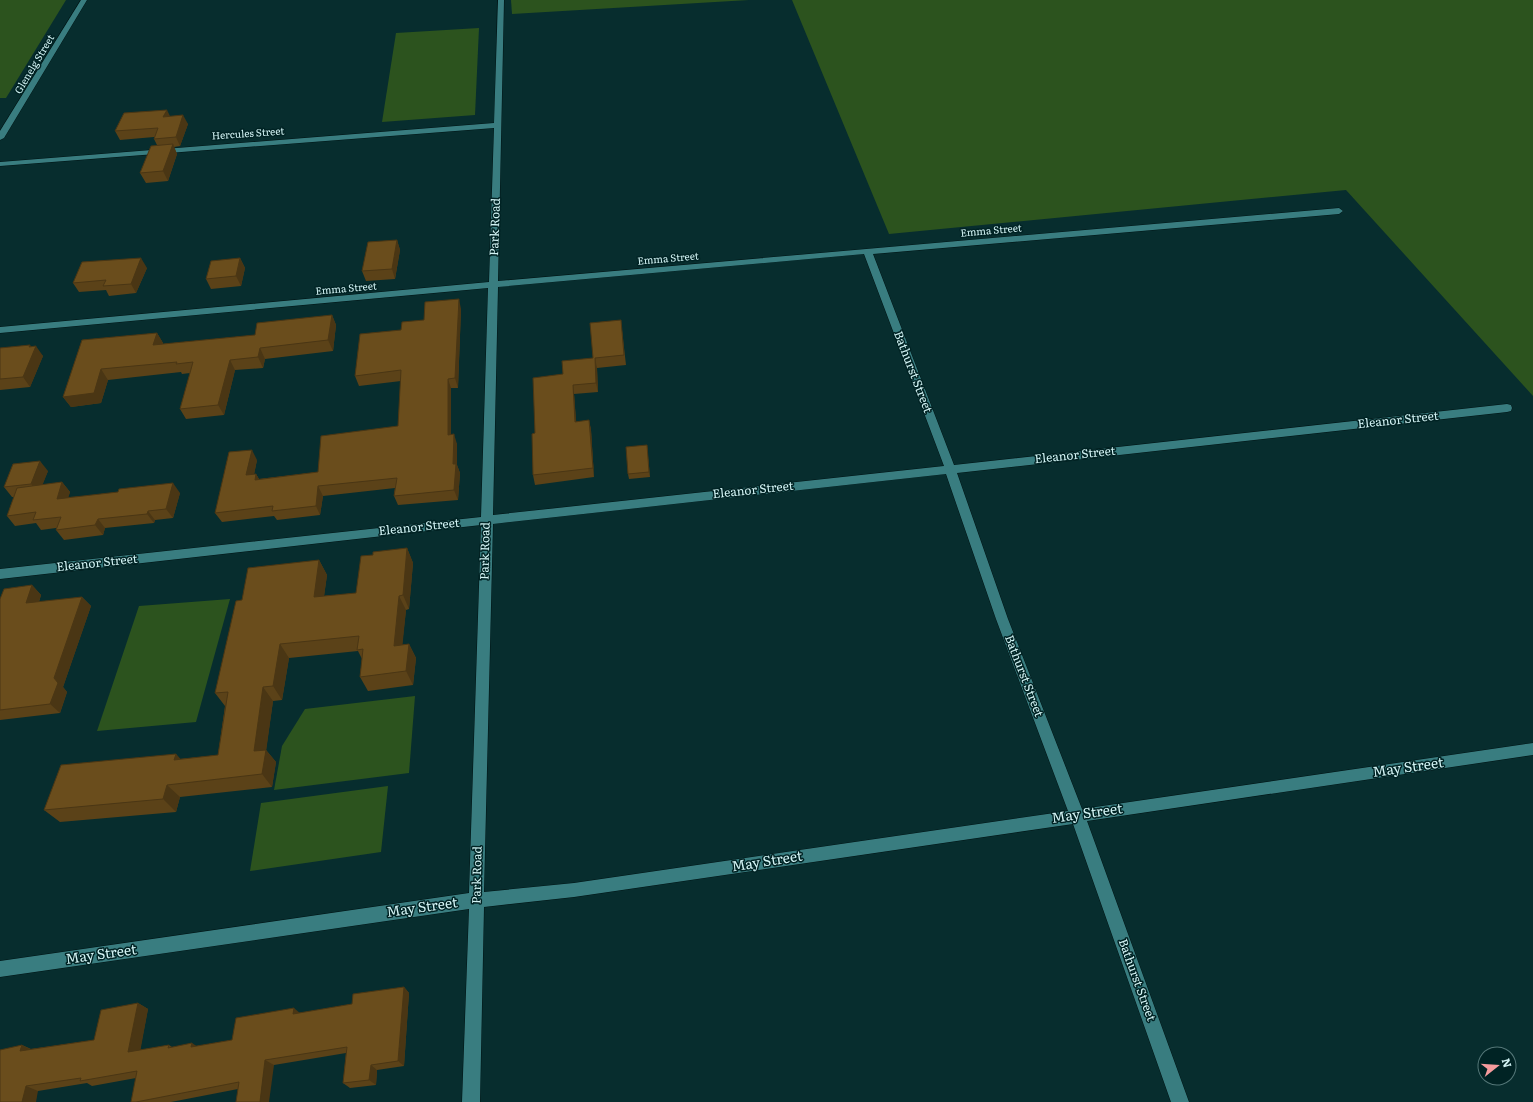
<svg xmlns="http://www.w3.org/2000/svg" width="1533" height="1102" font-family="Literata,serif">
	<style>
		.green { fill: #2c531e }
		.lines { fill: none; stroke-linecap: round; stroke-linejoin: round }
		.minor-casing { stroke: #011414; stroke-width: 1 }
		.minor { fill: #397d80; fill-rule: evenodd }
		.wall { fill: #5b4218 }
		.shaded-wall { fill: #4a3614 }
		.building { fill: #6a4d1c; stroke: #4a3614 }
		.labels { text-anchor: middle; stroke-width: 3; stroke-linejoin: round; paint-order: stroke }
		.far-street-label { font-size: 10px; fill: #d3f4f5; stroke: #002324 }
		.street-label { font-size: 12px; fill: #d3f4f5; stroke: #002324 }
		.near-street-label { font-size: 14px; fill: #d3f4f5; stroke: #002324 }
	</style>
	<rect width="100%" height="100%" fill="#072d2e"/>
	<g class="green">
		<path d="M 0,0 L 66,0 L 6,98 L 0,98 Z"/>
		<path d="M 511,0 L 749,0 L 512,14 Z"/>
		<path d="M 792,0 L 1533,0 L 1533,396 L 1346,190 L 889,234 Z"/>
		<path d="M 479,28 L 475,115 L 382,122 L 396,33 Z"/>
		<path d="M 230,599 L 196,722 L 97,731 L 139,606 Z"/>
		<path d="M 415,696 L 409,773 L 274,790 L 282,746 L 305,709 Z"/>
		<path d="M 388,786 L 381,852 L 250,871 L 261,803 Z"/>
	</g>
	<g class="lines">
		<g class="minor-casing">
			<g id="minor">
				<path d="M 81,0 L 87,0 L 4,138 L 0,140 L 0,131 Z"/>
				<path d="M 498,0 L 504,0 L 498,281 L 1339,208 L 1343,211 L 1339,214 L 873,254 L 954,465 L 1507,404 L 1511,405 L 1512,408 L 1511,411 L 1507,412 L 957,473 L 1008,619 L 1082,809 L 1533,743 L 1533,755 L 1087,821 L 1189,1102 L 1171,1102 L 1073,824 L 574,897 L 484,907 L 480,1102 L 462,1102 L 469,909 L 0,977 L 0,961 L 469,893 L 481,525 L 0,579 L 0,569 L 481,517 L 488,288 L 0,333 L 0,327 L 489,282 L 494,128 L 0,166 L 0,162 L 494,123 ZM 864,254 L 944,466 L 493,515 L 498,287 ZM 946,474 L 996,619 L 1068,811 L 574,883 L 484,892 L 493,524 Z"/>
			</g>
		</g>
		<use href="#minor" class="minor"/>
	</g>
	<g class="wall">
		<path d="M 170,116 L 188,124 L 180,146 L 174,147 L 177,154 L 168,181 L 146,183 L 140,173 L 157,145 L 154,139 L 154,137 L 120,140 L 115,131 Z"/>
		<path d="M 397,240 L 400,250 L 395,279 L 366,281 L 362,271 Z"/>
		<path d="M 240,258 L 245,268 L 241,286 L 211,289 L 206,279 Z"/>
		<path d="M 147,268 L 136,293 L 109,296 L 106,290 L 79,292 L 73,283 Z"/>
		<path d="M 461,309 L 458,388 L 451,388 L 451,435 L 457,444 L 457,465 L 460,473 L 458,500 L 398,505 L 394,496 L 395,488 L 323,496 L 320,515 L 277,520 L 274,516 L 222,522 L 215,513 L 257,460 L 254,474 L 256,474 L 259,479 L 318,472 L 398,426 L 401,381 L 359,386 L 355,376 L 401,330 L 424,320 Z"/>
		<path d="M 332,315 L 336,325 L 333,351 L 265,359 L 263,368 L 235,370 L 224,415 L 186,419 L 180,409 L 190,373 L 182,374 L 181,372 L 108,380 L 101,403 L 71,407 L 63,397 L 82,340 L 157,333 L 163,343 L 163,344 L 255,335 Z"/>
		<path d="M 622,330 L 626,365 L 597,368 L 598,392 L 574,394 L 576,422 L 589,420 L 591,430 L 594,477 L 535,485 L 533,475 L 535,433 L 563,374 L 593,358 Z"/>
		<path d="M 31,347 L 43,356 L 30,387 L 0,390 L 0,348 Z"/>
		<path d="M 647,445 L 650,477 L 629,479 L 628,474 Z"/>
		<path d="M 48,471 L 42,485 L 62,482 L 70,492 L 68,497 L 180,493 L 173,518 L 155,520 L 154,523 L 105,528 L 103,535 L 64,540 L 56,530 L 56,528 L 41,530 L 36,523 L 15,526 L 7,516 L 14,497 L 12,497 L 4,487 Z"/>
		<path d="M 407,548 L 413,563 L 409,609 L 406,610 L 402,645 L 409,644 L 416,658 L 413,685 L 368,691 L 360,677 L 362,659 L 358,651 L 289,658 L 282,700 L 273,701 L 266,750 L 276,762 L 272,787 L 180,797 L 176,812 L 60,822 L 44,810 L 176,754 L 180,759 L 218,755 L 225,706 L 215,693 L 242,600 L 319,560 L 327,575 L 324,596 L 356,593 L 373,555 Z"/>
		<path d="M 32,585 L 41,595 L 39,602 L 82,597 L 91,606 L 63,687 L 67,692 L 60,713 L 0,720 L 0,599 Z"/>
		<path d="M 404,987 L 409,993 L 404,1066 L 377,1070 L 376,1085 L 350,1088 L 343,1083 L 346,1053 L 274,1065 L 238,1089 L 171,1102 L 131,1102 L 136,1078 L 92,1086 L 87,1083 L 38,1091 L 0,1102 L 22,1045 L 31,1049 L 94,1040 L 138,1003 L 148,1009 L 140,1050 L 169,1045 L 172,1047 L 197,1046 L 232,1040 L 300,1013 L 352,1004 Z"/>
	</g>
	<g class="shaded-wall">
		<path d="M 167,110 L 171,118 L 163,117 Z"/>
		<path d="M 183,115 L 188,124 L 180,146 L 176,137 Z"/>
		<path d="M 173,144 L 177,154 L 168,181 L 163,171 Z"/>
		<path d="M 397,240 L 400,250 L 395,279 L 392,269 Z"/>
		<path d="M 141,258 L 147,268 L 136,293 L 131,284 Z"/>
		<path d="M 240,258 L 245,268 L 241,286 L 236,276 Z"/>
		<path d="M 459,299 L 461,309 L 458,388 L 455,378 Z"/>
		<path d="M 332,315 L 336,325 L 333,351 L 328,340 Z"/>
		<path d="M 157,333 L 163,343 L 159,355 L 153,345 Z"/>
		<path d="M 30,345 L 34,351 L 36,346 L 43,356 L 30,387 L 23,377 L 29,347 Z"/>
		<path d="M 260,348 L 265,359 L 263,368 L 258,357 Z"/>
		<path d="M 595,358 L 597,368 L 598,392 L 596,383 Z"/>
		<path d="M 230,360 L 235,370 L 224,415 L 218,405 Z"/>
		<path d="M 101,369 L 108,380 L 101,403 L 71,407 L 63,397 Z"/>
		<path d="M 448,379 L 451,388 L 451,445 L 448,435 Z"/>
		<path d="M 573,385 L 574,394 L 577,431 L 575,422 Z"/>
		<path d="M 589,420 L 591,430 L 594,477 L 593,468 Z"/>
		<path d="M 454,434 L 457,444 L 457,465 L 460,473 L 458,500 L 454,490 L 453,464 Z"/>
		<path d="M 252,450 L 257,460 L 252,485 L 246,475 Z"/>
		<path d="M 40,461 L 48,471 L 39,494 L 31,484 Z"/>
		<path d="M 256,474 L 262,484 L 255,480 Z"/>
		<path d="M 62,482 L 70,492 L 65,509 L 57,499 Z"/>
		<path d="M 173,483 L 180,493 L 173,518 L 166,509 Z"/>
		<path d="M 318,486 L 323,496 L 320,515 L 316,506 Z"/>
		<path d="M 148,511 L 155,520 L 154,523 L 147,514 Z"/>
		<path d="M 98,519 L 105,528 L 103,535 L 95,525 Z"/>
		<path d="M 407,548 L 413,563 L 409,609 L 403,595 Z"/>
		<path d="M 319,560 L 327,575 L 322,611 L 314,597 Z"/>
		<path d="M 32,585 L 41,595 L 35,613 L 26,603 Z"/>
		<path d="M 399,596 L 406,610 L 401,660 L 394,646 Z"/>
		<path d="M 82,597 L 91,606 L 63,687 L 67,692 L 60,713 L 50,704 L 54,678 Z"/>
		<path d="M 280,644 L 289,658 L 282,700 L 273,686 Z"/>
		<path d="M 409,644 L 416,658 L 413,685 L 406,671 Z"/>
		<path d="M 263,687 L 273,701 L 266,752 L 266,750 L 276,762 L 272,787 L 262,774 L 254,751 Z"/>
		<path d="M 176,754 L 188,767 L 174,760 Z"/>
		<path d="M 167,785 L 180,797 L 176,812 L 163,799 Z"/>
		<path d="M 404,987 L 409,993 L 404,1066 L 398,1061 Z"/>
		<path d="M 138,1003 L 148,1009 L 139,1058 L 128,1052 Z"/>
		<path d="M 294,1008 L 301,1014 L 293,1014 Z"/>
		<path d="M 192,1043 L 201,1049 L 191,1047 Z"/>
		<path d="M 22,1045 L 34,1051 L 20,1051 Z"/>
		<path d="M 265,1060 L 274,1065 L 269,1102 L 260,1102 Z"/>
		<path d="M 371,1065 L 377,1070 L 376,1085 L 369,1080 Z"/>
		<path d="M 26,1086 L 38,1091 L 36,1102 L 22,1102 Z"/>
	</g>
	<g class="building">
		<path d="M 167,110 L 163,117 L 183,115 L 176,137 L 154,139 L 158,128 L 115,131 L 124,113 Z"/>
		<path d="M 173,144 L 163,171 L 140,173 L 151,146 Z"/>
		<path d="M 397,240 L 392,269 L 362,271 L 368,242 Z"/>
		<path d="M 141,258 L 131,284 L 103,286 L 106,280 L 73,283 L 82,262 Z"/>
		<path d="M 240,258 L 236,276 L 206,279 L 211,261 Z"/>
		<path d="M 459,299 L 455,378 L 448,379 L 448,435 L 454,434 L 453,464 L 456,464 L 454,490 L 394,496 L 397,478 L 318,486 L 316,506 L 272,511 L 273,506 L 215,513 L 229,452 L 252,450 L 246,475 L 256,474 L 255,480 L 318,472 L 321,436 L 398,426 L 401,370 L 355,376 L 360,334 L 401,330 L 402,322 L 424,320 L 425,302 Z"/>
		<path d="M 332,315 L 328,340 L 260,348 L 258,357 L 230,360 L 218,405 L 180,409 L 193,362 L 176,364 L 177,362 L 101,369 L 94,393 L 63,397 L 82,340 L 157,333 L 153,345 L 255,335 L 257,323 Z"/>
		<path d="M 621,320 L 624,355 L 595,358 L 596,383 L 573,385 L 575,422 L 589,420 L 593,468 L 533,475 L 532,434 L 535,433 L 533,378 L 563,374 L 562,361 L 593,358 L 590,323 Z"/>
		<path d="M 30,345 L 29,347 L 36,346 L 23,377 L 0,379 L 0,348 Z"/>
		<path d="M 647,445 L 649,472 L 628,474 L 626,447 Z"/>
		<path d="M 40,461 L 31,484 L 4,487 L 13,464 Z"/>
		<path d="M 62,482 L 57,499 L 118,492 L 119,489 L 173,483 L 166,509 L 148,511 L 147,514 L 98,519 L 95,525 L 56,530 L 61,517 L 33,520 L 36,512 L 7,516 L 17,488 Z"/>
		<path d="M 407,548 L 403,595 L 399,596 L 394,646 L 409,644 L 406,671 L 360,677 L 363,649 L 357,650 L 359,636 L 280,644 L 273,686 L 263,687 L 254,751 L 266,750 L 262,774 L 167,785 L 163,799 L 44,810 L 61,765 L 176,754 L 174,760 L 218,755 L 228,692 L 215,693 L 236,601 L 242,600 L 248,568 L 319,560 L 314,597 L 356,593 L 361,556 L 373,555 L 373,552 Z"/>
		<path d="M 32,585 L 26,603 L 82,597 L 54,678 L 58,683 L 50,704 L 0,710 L 0,599 L 4,589 Z"/>
		<path d="M 404,987 L 398,1061 L 371,1065 L 369,1080 L 343,1083 L 347,1047 L 265,1060 L 260,1102 L 236,1102 L 239,1082 L 136,1102 L 131,1102 L 137,1071 L 80,1081 L 81,1078 L 26,1086 L 22,1102 L 0,1102 L 0,1050 L 22,1045 L 20,1051 L 94,1040 L 101,1010 L 138,1003 L 128,1052 L 169,1045 L 168,1048 L 192,1043 L 191,1047 L 232,1040 L 236,1018 L 294,1008 L 293,1014 L 352,1004 L 353,994 Z"/>
	</g>
	<g class="labels">
		<g class="far-street-label">
			<text transform="translate(34 64) rotate(-59)" y="4">Glenelg Street</text>
			<text transform="translate(248 133) rotate(-4)" y="4">Hercules Street</text>
			<text transform="translate(991 230) rotate(-5)" y="4">Emma Street</text>
			<text transform="translate(668 258) rotate(-5)" y="4">Emma Street</text>
			<text transform="translate(346 288) rotate(-5)" y="4">Emma Street</text>
		</g>
		<g class="street-label">
			<text transform="translate(495 227) rotate(-88)" y="4">Park Road</text>
			<text transform="translate(913 372) rotate(69)" y="4">Bathurst Street</text>
			<text transform="translate(1398 420) rotate(-6)" y="4">Eleanor Street</text>
			<text transform="translate(1075 455) rotate(-6)" y="4">Eleanor Street</text>
			<text transform="translate(753 490) rotate(-6)" y="4">Eleanor Street</text>
			<text transform="translate(419 527) rotate(-6)" y="4">Eleanor Street</text>
			<text transform="translate(485 551) rotate(-89)" y="4">Park Road</text>
			<text transform="translate(97 563) rotate(-6)" y="4">Eleanor Street</text>
			<text transform="translate(1024 676) rotate(69)" y="4">Bathurst Street</text>
			<text transform="translate(477 875) rotate(-89)" y="4">Park Road</text>
			<text transform="translate(1137 980) rotate(70)" y="4">Bathurst Street</text>
		</g>
		<g class="near-street-label">
			<text transform="translate(1408 767) rotate(-8)" y="5">May Street</text>
			<text transform="translate(1087 813) rotate(-8)" y="5">May Street</text>
			<text transform="translate(767 861) rotate(-9)" y="5">May Street</text>
			<text transform="translate(422 907) rotate(-8)" y="5">May Street</text>
			<text transform="translate(101 954) rotate(-8)" y="5">May Street</text>
		</g>
	</g>
	<g transform="translate(1497 1066) rotate(73)"><circle r="19" fill="#002324" stroke="#547778"/>
	<path d="M0-3L7 15L0 10L-7 15Z" fill="#f59b9d"/>
	<text y="-6" font-size="11" font-weight="bold" text-anchor="middle" fill="#d3f4f5">N</text>
	</g>
</svg>
